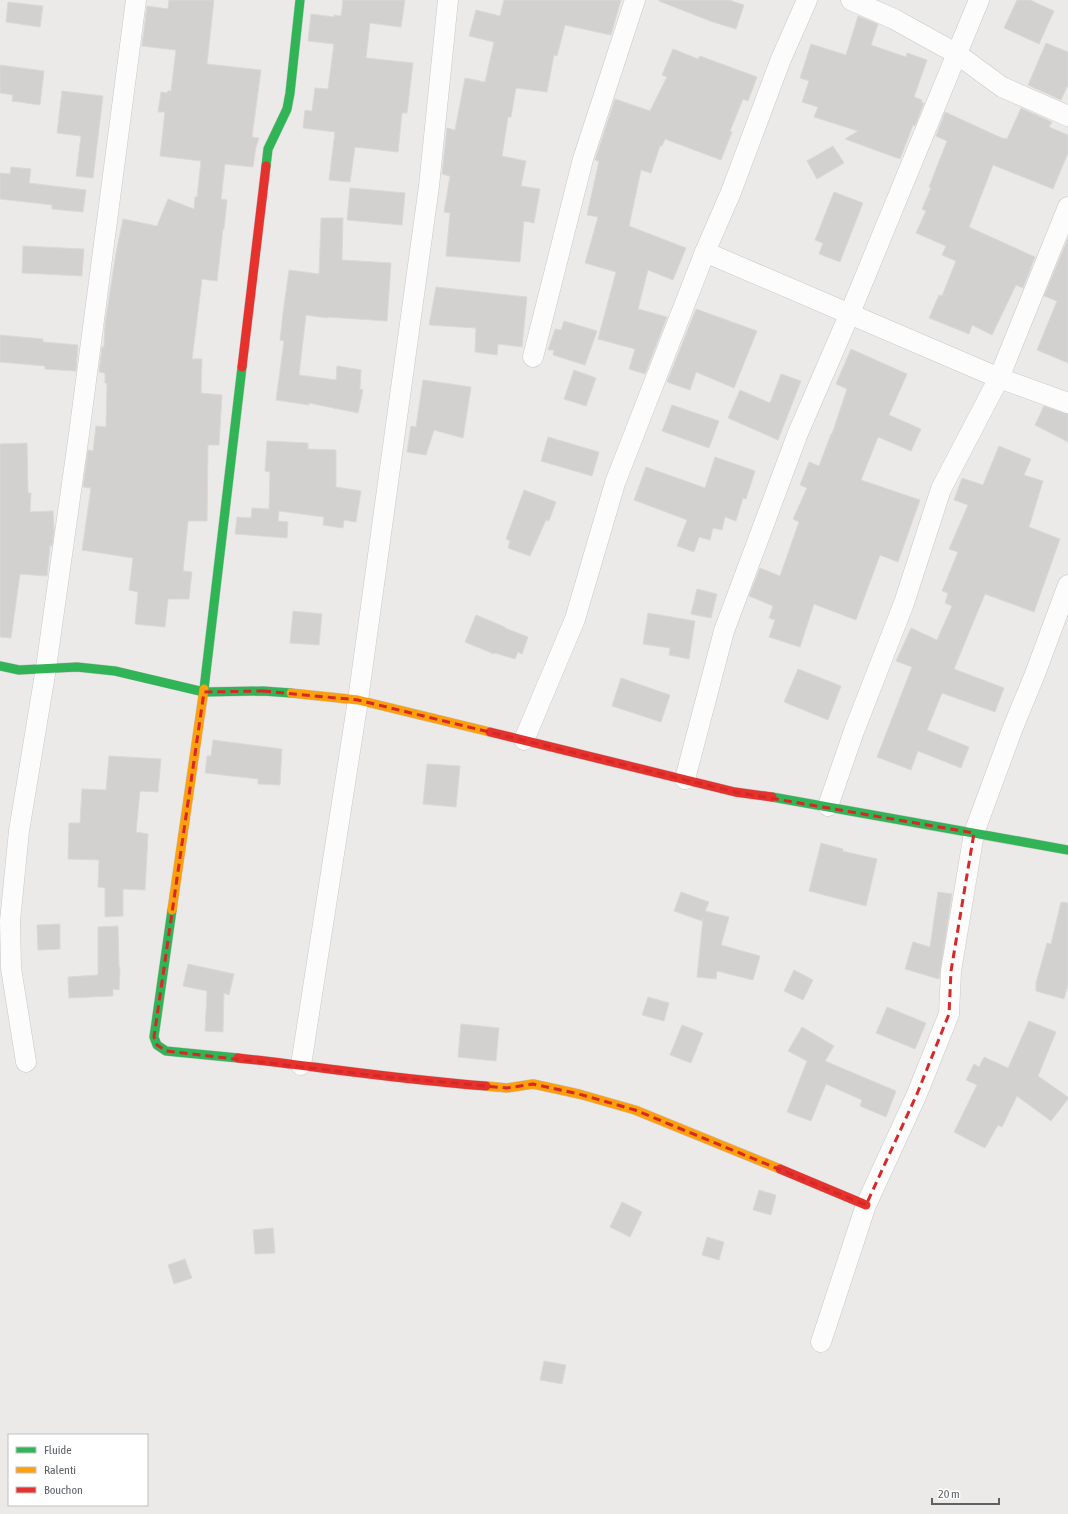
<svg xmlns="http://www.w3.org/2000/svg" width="1068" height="1514" font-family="'Asap Condensed',sans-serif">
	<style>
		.building { fill: #d3d1d0; stroke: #dbd9d7 }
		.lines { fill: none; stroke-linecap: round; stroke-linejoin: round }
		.street-casing { stroke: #c9c8c7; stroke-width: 21 }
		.fast-casing { stroke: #c6c7c7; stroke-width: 10 }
		.slow-casing { stroke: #c6c7c7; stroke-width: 10 }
		.jam-casing { stroke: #c6c7c7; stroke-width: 10 }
		.street { stroke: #fcfcfc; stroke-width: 20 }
		.fast { stroke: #30b455; stroke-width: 9 }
		.slow { stroke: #ff9f0a; stroke-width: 9 }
		.jam { stroke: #e5322d; stroke-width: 9 }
		.marked { fill: none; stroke: #d62828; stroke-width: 3; stroke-dasharray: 8 5; stroke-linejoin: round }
	</style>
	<rect width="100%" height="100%" fill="#eceae8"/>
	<g class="building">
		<path d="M 169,0 L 214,0 L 207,64 L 261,70 L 252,137 L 259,138 L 256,147 L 253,167 L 225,164 L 221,199 L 227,200 L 224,229 L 223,229 L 217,281 L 202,279 L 192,359 L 202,359 L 201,393 L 222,395 L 219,445 L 208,445 L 207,521 L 188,521 L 183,571 L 192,572 L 189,599 L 168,599 L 165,627 L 135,624 L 138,592 L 129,590 L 133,558 L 82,550 L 91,488 L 83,487 L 88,450 L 93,451 L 96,426 L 106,427 L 107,383 L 105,383 L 105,373 L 99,372 L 102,347 L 104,347 L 105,324 L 116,253 L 123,219 L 157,226 L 168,199 L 194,209 L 195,197 L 197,197 L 201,161 L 160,156 L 165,112 L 158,112 L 161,92 L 167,93 L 168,91 L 171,91 L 176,50 L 142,46 L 147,6 L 168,9 Z"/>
		<path d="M 343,0 L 405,0 L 401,27 L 370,23 L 366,58 L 413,63 L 407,113 L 402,113 L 398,152 L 355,147 L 350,182 L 329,180 L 335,132 L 303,128 L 305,110 L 312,111 L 315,88 L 328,89 L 334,44 L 308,41 L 311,14 L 334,17 L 334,15 L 341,16 Z"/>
		<path d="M 504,0 L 621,0 L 611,35 L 565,25 L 557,56 L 554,55 L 547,92 L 516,88 L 511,117 L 508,117 L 502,156 L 526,161 L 521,186 L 540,189 L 534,223 L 524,221 L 520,262 L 446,256 L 450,213 L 444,212 L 450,176 L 442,174 L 447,128 L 455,130 L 465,78 L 485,82 L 494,42 L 469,36 L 476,10 L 500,16 Z"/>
		<path d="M 659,0 L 729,0 L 744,5 L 736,29 L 710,21 L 659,1 Z"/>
		<path d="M 1017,0 L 1030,0 L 1054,11 L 1039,44 L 1004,28 Z"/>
		<path d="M 8,2 L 43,6 L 40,27 L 6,22 Z"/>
		<path d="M 858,16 L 878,24 L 871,45 L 906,57 L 907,53 L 927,60 L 914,97 L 922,100 L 921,102 L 924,103 L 915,126 L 913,125 L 900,159 L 845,139 L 858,131 L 814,117 L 818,107 L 802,102 L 809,81 L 800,78 L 811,44 L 846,55 Z"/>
		<path d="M 1046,43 L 1068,52 L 1068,85 L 1061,100 L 1028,85 Z"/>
		<path d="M 673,49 L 698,59 L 700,56 L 757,77 L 748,101 L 743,99 L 730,131 L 732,132 L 721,160 L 665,139 L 662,146 L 660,146 L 651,173 L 641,170 L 629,226 L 686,248 L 673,280 L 648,270 L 638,309 L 667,317 L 645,374 L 629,369 L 635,349 L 598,339 L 616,272 L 585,263 L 598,217 L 587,215 L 599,161 L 595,160 L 615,99 L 650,111 L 667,77 L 662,75 Z"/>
		<path d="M 0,65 L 44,71 L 40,105 L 12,101 L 13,95 L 0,93 Z"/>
		<path d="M 62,91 L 103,96 L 93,178 L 76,176 L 81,136 L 57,133 Z"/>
		<path d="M 1021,108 L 1052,122 L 1049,127 L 1068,135 L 1068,153 L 1053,189 L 993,165 L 969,227 L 1035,257 L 1023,288 L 1016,285 L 992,335 L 972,325 L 969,334 L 929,318 L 939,295 L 942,296 L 956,261 L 942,255 L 946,246 L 916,233 L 926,211 L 922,209 L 931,188 L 929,187 L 947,141 L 936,136 L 945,112 L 1004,139 L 1005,138 L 1007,139 Z"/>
		<path d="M 833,146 L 844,163 L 817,179 L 807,161 Z"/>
		<path d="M 11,167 L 31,169 L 29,183 L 86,190 L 83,212 L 52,209 L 52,205 L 0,199 L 0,173 L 10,174 Z"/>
		<path d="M 350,188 L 405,193 L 402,225 L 347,220 Z"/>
		<path d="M 834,192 L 863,203 L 840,262 L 819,254 L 823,243 L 815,240 Z"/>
		<path d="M 321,218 L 343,218 L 342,260 L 391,263 L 387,321 L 328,317 L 328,318 L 306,315 L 299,375 L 336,380 L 337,366 L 361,370 L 360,389 L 363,390 L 358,413 L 309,403 L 309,405 L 276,400 L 284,341 L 280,340 L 283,313 L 289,270 L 319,274 Z"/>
		<path d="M 1068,238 L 1068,363 L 1037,350 L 1057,301 L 1044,296 Z"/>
		<path d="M 23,246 L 84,249 L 82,276 L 22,273 Z"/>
		<path d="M 436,287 L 527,297 L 522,347 L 498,344 L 497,355 L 475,352 L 476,328 L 429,325 Z"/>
		<path d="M 696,309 L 757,331 L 734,388 L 696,372 L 690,390 L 667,382 Z"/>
		<path d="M 564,321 L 597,331 L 585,365 L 553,355 L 554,350 L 548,350 L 555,329 L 561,330 Z"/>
		<path d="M 0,335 L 43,339 L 43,342 L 78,345 L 76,371 L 45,369 L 45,366 L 0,362 Z"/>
		<path d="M 851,349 L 907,374 L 889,415 L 921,429 L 911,451 L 878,437 L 861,480 L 920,500 L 898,562 L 880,555 L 856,620 L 814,604 L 800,647 L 769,637 L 775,620 L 769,618 L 773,606 L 749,596 L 760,568 L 780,576 L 799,522 L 793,519 L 807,488 L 800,485 L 809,462 L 819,466 L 831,434 L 832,434 L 847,389 L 836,384 Z"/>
		<path d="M 574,370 L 596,378 L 586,406 L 564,399 Z"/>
		<path d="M 781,374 L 801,381 L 778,440 L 728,418 L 740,390 L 770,403 Z"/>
		<path d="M 423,380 L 471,387 L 463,438 L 434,430 L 426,455 L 407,452 L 411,426 L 416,427 Z"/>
		<path d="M 672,405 L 719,421 L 709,448 L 662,431 Z"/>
		<path d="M 1044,406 L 1068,414 L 1068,442 L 1035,425 Z"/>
		<path d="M 548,437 L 599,452 L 592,476 L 541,461 Z"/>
		<path d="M 267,441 L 308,443 L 308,449 L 336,450 L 336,487 L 361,491 L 356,522 L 344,520 L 343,528 L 323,525 L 324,517 L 279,511 L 278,521 L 288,522 L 287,538 L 235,534 L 237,517 L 251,518 L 252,508 L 269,509 L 270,472 L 265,471 Z"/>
		<path d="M 27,443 L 28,493 L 31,493 L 30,512 L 53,511 L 54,530 L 52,546 L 50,546 L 47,576 L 20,574 L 11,638 L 0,637 L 0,444 Z"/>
		<path d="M 999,446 L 1031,459 L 1024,475 L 1043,481 L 1029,527 L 1060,539 L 1034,612 L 985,594 L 954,669 L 1004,688 L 995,712 L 942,693 L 927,730 L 969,747 L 961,768 L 918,751 L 911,770 L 877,757 L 912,667 L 896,661 L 911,628 L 937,640 L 952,606 L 945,603 L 948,593 L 942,591 L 958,552 L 949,549 L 968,505 L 954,500 L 962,478 L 983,485 Z"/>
		<path d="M 715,457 L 755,471 L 746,499 L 743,498 L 736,521 L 725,517 L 722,530 L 713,528 L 710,540 L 699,537 L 694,552 L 677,546 L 687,520 L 634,500 L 646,467 L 705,488 Z"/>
		<path d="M 524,490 L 556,502 L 549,521 L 546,520 L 530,556 L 508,548 L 510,541 L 506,539 Z"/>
		<path d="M 697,589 L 717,594 L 711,618 L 691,614 Z"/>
		<path d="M 293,611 L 322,614 L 319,645 L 290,643 Z"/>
		<path d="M 648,613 L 695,621 L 689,659 L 669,655 L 670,648 L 643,644 Z"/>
		<path d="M 476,615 L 505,627 L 505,628 L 528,637 L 522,654 L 518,652 L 515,659 L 495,653 L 494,654 L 465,642 Z"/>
		<path d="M 798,669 L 841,686 L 828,720 L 784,702 Z"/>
		<path d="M 621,678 L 670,695 L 661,722 L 612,706 Z"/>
		<path d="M 213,740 L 282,749 L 280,785 L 258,784 L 258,779 L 205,773 L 207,756 L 211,756 Z"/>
		<path d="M 109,756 L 161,759 L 158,792 L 140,791 L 136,832 L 148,834 L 145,890 L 123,889 L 123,916 L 105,917 L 105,888 L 98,887 L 99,860 L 68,859 L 69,823 L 80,823 L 82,789 L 106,790 Z"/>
		<path d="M 427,764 L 460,766 L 456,807 L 423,804 Z"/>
		<path d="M 821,843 L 843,849 L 842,851 L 877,859 L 866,906 L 809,891 Z"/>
		<path d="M 681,892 L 709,902 L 705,911 L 729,917 L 721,945 L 760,956 L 753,980 L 717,971 L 716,979 L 697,977 L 703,918 L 702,921 L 674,911 Z"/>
		<path d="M 938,892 L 952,894 L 939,979 L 905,969 L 913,942 L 930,947 Z"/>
		<path d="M 1061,902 L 1068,903 L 1068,985 L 1064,999 L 1036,991 L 1036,983 L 1047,943 L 1051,944 Z"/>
		<path d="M 60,924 L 60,949 L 38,950 L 37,925 Z"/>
		<path d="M 118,926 L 119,967 L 120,967 L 119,990 L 113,989 L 113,996 L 69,998 L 68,977 L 98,975 L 98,927 Z"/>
		<path d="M 188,964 L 234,974 L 229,995 L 224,993 L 223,1032 L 205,1031 L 207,991 L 183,986 Z"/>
		<path d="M 794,970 L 813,980 L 803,1000 L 784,991 Z"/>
		<path d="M 648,997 L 669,1003 L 664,1021 L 642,1015 Z"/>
		<path d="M 887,1007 L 926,1023 L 915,1049 L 876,1033 Z"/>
		<path d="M 1029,1021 L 1056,1032 L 1038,1076 L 1068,1097 L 1068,1099 L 1051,1121 L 1017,1096 L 1002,1127 L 998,1125 L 985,1148 L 954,1132 L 977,1085 L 966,1080 L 974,1064 L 979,1067 L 984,1057 L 1008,1068 Z"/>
		<path d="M 461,1024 L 499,1028 L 496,1061 L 458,1057 Z"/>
		<path d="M 682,1025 L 703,1033 L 691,1063 L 670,1055 Z"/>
		<path d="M 802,1027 L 834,1046 L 825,1061 L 896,1091 L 886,1117 L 860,1106 L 862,1100 L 826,1084 L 811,1121 L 787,1112 L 807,1061 L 788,1051 Z"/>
		<path d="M 759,1190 L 776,1195 L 771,1215 L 753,1210 Z"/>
		<path d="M 622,1202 L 642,1212 L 630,1237 L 610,1227 Z"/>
		<path d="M 273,1228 L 275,1253 L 255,1254 L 253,1230 Z"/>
		<path d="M 707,1237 L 724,1242 L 719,1260 L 702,1255 Z"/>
		<path d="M 185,1259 L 192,1278 L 174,1284 L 168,1265 Z"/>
		<path d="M 544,1361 L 566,1365 L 562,1384 L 540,1380 Z"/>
	</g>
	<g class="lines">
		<g class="street-casing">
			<g id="street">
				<path d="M 851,0 L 894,19 L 957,54 L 1002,87 L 1068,116"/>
				<path d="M 705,252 L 999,378 L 1068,403"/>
				<path d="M 533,357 L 583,159 L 635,0"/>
				<path d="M 524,740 L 575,619 L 615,483 L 705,252 L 731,192 L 781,59 L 807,0"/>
				<path d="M 685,779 L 724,631 L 798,433 L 850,313 L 979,0"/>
				<path d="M 828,806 L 854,731 L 904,603 L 941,489 L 999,378 L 1068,207"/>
				<path d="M 26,1062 L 11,968 L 10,921 L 19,831 L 46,668 L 79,434 L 136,0"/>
				<path d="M 301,1065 L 358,700 L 429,186 L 448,0"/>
				<path d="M 821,1342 L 866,1205 L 917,1094 L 949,1014 L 951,971 L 974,833 L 1012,730 L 1035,674 L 1068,585"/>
			</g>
		</g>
		<g class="fast-casing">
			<g id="fast">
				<path d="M 266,166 L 268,149 L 287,109 L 290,93 L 300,0"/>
				<path d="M 0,666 L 19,670 L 77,667 L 115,671 L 204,692 L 263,691 L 291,693"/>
				<path d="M 204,689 L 242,367"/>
				<path d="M 772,797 L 1068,850"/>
				<path d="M 172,910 L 154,1037 L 157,1045 L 166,1051 L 238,1058"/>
			</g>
		</g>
		<g class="slow-casing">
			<g id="slow">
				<path d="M 291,693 L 358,700 L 490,732"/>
				<path d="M 172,910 L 204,689"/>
				<path d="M 486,1086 L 507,1088 L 533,1084 L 579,1094 L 635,1110 L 780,1169"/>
			</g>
		</g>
		<g class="jam-casing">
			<g id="jam">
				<path d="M 242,367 L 266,166"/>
				<path d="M 490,732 L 735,792 L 772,797"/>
				<path d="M 238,1058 C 321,1067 403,1080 486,1086"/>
				<path d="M 780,1169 L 866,1205"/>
			</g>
		</g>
		<use href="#street" class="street"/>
		<use href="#fast" class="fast"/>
		<use href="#slow" class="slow"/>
		<use href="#jam" class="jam"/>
	</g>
	<path class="marked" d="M 263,691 L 358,700 L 735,792 L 974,833 L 951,971 L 949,1014 L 917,1094 L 866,1205 L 635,1110 L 579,1094 L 533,1084 L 507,1088 L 388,1077 L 166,1051 L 157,1045 L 154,1037 L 204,692 Z"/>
	<rect x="8" y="1434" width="140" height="72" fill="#ffffff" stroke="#bec0c1"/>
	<rect x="16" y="1447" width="20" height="6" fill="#30b455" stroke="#bec0c1"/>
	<text x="44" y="1454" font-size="12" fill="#5d6164">Fluide</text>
	<rect x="16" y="1467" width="20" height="6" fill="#ff9f0a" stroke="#bec0c1"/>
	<text x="44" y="1474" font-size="12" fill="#5d6164">Ralenti</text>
	<rect x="16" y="1487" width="20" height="6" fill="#e5322d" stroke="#bec0c1"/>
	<text x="44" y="1494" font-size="12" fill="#5d6164">Bouchon</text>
	<path d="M932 1498v6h67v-6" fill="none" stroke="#5d6164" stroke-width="2"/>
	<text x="938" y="1498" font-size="12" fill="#5d6164" stroke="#ffffff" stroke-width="3" paint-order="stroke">20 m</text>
</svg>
